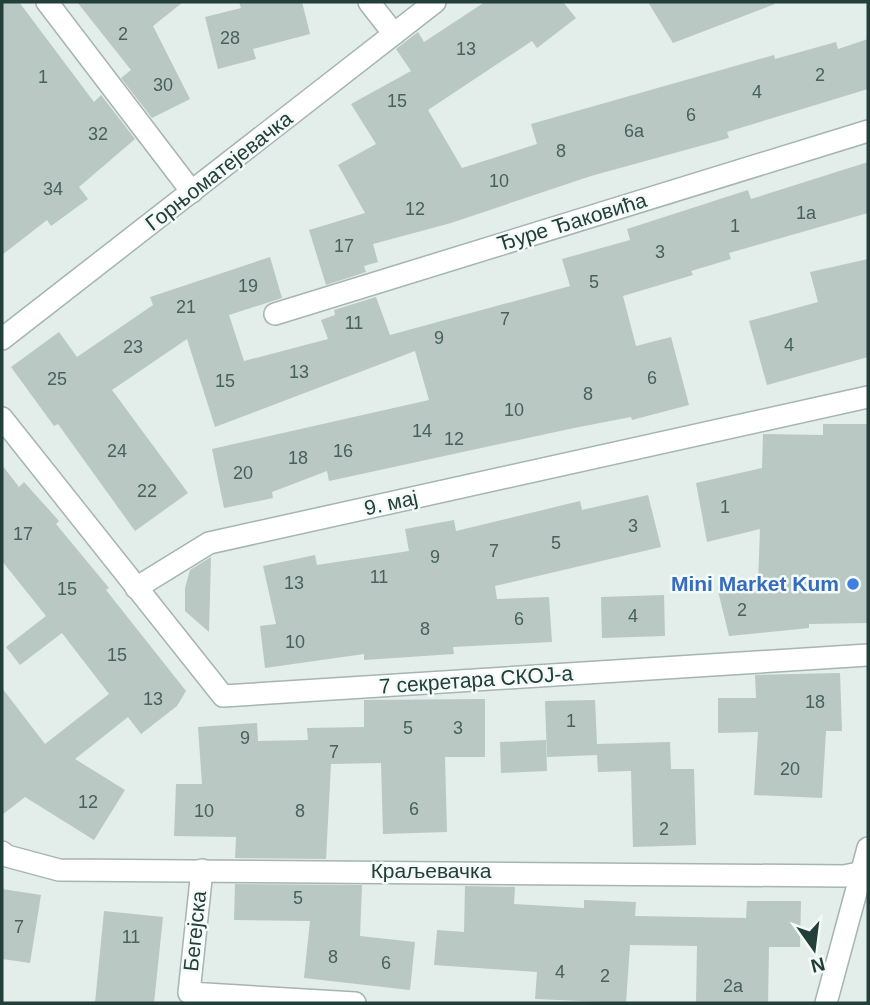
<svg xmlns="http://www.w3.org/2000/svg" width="870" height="1005" font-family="Helvetica,sans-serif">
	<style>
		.building { fill: #b9c8c3 }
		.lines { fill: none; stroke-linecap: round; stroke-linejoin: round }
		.minor-casing { stroke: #a5b5b2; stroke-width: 24 }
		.minor { stroke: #fff; stroke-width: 21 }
		.shop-dot { fill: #3f7fe0; stroke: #f4faf7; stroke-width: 2.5 }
		.labels { text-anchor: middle; stroke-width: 5; stroke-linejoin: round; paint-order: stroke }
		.number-label { font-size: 18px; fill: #48615c }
		.street-label { font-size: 21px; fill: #223f3a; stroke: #f4faf7 }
		.shop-label { font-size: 21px; font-weight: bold; fill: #366cbe; stroke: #f4faf7; text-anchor: end }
	</style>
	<rect width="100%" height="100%" fill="#e3edea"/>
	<g class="building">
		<path d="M 2,2 L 19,2 L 94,102 L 101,95 L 135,139 L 79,187 L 88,199 L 51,226 L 47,220 L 2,255 Z"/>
		<path d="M 77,2 L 183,2 L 153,26 L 190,99 L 152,118 L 121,78 L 131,70 Z"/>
		<path d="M 239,2 L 302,2 L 310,34 L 253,49 L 256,59 L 218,69 L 205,17 L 241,8 Z"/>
		<path d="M 485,2 L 563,2 L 576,18 L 537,48 L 532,41 L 428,110 L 462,168 L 537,144 L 531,124 L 774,55 L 775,59 L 836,42 L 838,49 L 868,39 L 868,89 L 727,132 L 729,138 L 591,176 L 451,223 L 373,244 L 378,262 L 364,266 L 366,272 L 326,285 L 309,230 L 365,213 L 338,165 L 376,144 L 351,104 L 411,71 L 396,49 L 418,32 L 424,42 Z"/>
		<path d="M 648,2 L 774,2 L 775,4 L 673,43 Z"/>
		<path d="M 868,162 L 868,213 L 729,253 L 731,259 L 691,271 L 693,275 L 623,296 L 636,346 L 671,337 L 689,405 L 632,420 L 631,417 L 574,428 L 329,481 L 327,471 L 272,492 L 273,498 L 224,508 L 212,449 L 429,400 L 415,351 L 215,427 L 187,339 L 112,390 L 188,493 L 135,531 L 58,424 L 54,426 L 11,367 L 59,332 L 77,357 L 153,305 L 150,297 L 270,257 L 282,298 L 229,315 L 244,361 L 328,339 L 321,320 L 335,315 L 334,310 L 376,297 L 390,335 L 570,286 L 562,259 L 630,240 L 627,229 L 748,190 L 751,199 Z"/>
		<path d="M 868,259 L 868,357 L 767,385 L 749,321 L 818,302 L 810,272 Z"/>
		<path d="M 823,424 L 868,424 L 868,623 L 809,624 L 809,628 L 729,636 L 717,587 L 758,583 L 760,529 L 707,542 L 696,483 L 762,468 L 763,434 L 823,435 Z"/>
		<path d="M 2,465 L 19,487 L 24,482 L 59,521 L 56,524 L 109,588 L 106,590 L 186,691 L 177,706 L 141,734 L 128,717 L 75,759 L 125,790 L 94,840 L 25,797 L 2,815 L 2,688 L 45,744 L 109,694 L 62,633 L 20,665 L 6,647 L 46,616 L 2,561 Z"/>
		<path d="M 648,495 L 661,547 L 495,586 L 497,599 L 549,597 L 552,642 L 453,647 L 454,654 L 364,660 L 364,654 L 265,668 L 260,626 L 276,624 L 263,566 L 315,555 L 317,565 L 409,551 L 405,529 L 454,520 L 456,531 L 580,501 L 582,510 Z"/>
		<path d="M 211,557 L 209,632 L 185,611 L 185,588 L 190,570 Z"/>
		<path d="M 664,595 L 665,636 L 602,638 L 601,597 Z"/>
		<path d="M 840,673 L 842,731 L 826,731 L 822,798 L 754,795 L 758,732 L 718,733 L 718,698 L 756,698 L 755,675 Z"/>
		<path d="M 485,699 L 485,757 L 445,757 L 447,832 L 383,834 L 381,763 L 331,764 L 326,859 L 235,858 L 236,837 L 174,836 L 176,784 L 202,784 L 198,727 L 257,723 L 258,741 L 308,740 L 307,728 L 364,727 L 364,700 Z"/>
		<path d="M 595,700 L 597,744 L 670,742 L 671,769 L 694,769 L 696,845 L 633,847 L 631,771 L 598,772 L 597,755 L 547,757 L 545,701 Z"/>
		<path d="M 546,740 L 547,771 L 501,773 L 500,742 Z"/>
		<path d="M 235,884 L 362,885 L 360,936 L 415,942 L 410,990 L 304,978 L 310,921 L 234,920 Z"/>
		<path d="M 465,886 L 515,887 L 514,904 L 584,908 L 584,900 L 636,902 L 635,916 L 746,918 L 747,901 L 801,901 L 800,947 L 769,947 L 768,1003 L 696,1003 L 697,946 L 630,945 L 626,1003 L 535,999 L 537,972 L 434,965 L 437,930 L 464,932 Z"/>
		<path d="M 2,889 L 41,895 L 30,963 L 2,959 Z"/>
		<path d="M 104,911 L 163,917 L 154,1003 L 95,1003 Z"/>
	</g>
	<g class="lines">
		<g class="minor-casing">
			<g id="minor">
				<path d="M 47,2 L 192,192"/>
				<path d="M 369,2 L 394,34"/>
				<path d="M 275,314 L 868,131"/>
				<path d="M 2,339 L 435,2"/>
				<path d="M 2,418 L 223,696 L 868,655"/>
				<path d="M 136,588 L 209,543 L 868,397"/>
				<path d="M 2,852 L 7,856 L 59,870 L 844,876 L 868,871"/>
				<path d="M 202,870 L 189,993 L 355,1003"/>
				<path d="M 826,1003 L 868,848"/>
			</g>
		</g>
		<use href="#minor" class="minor"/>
	</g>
	<circle class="shop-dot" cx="853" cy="584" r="7"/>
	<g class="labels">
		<g class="number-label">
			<text x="123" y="40">2</text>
			<text x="230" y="44">28</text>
			<text x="466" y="55">13</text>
			<text x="820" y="81">2</text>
			<text x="43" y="83">1</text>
			<text x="163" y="91">30</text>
			<text x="757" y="98">4</text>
			<text x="397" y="107">15</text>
			<text x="691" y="121">6</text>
			<text x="634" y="137">6a</text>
			<text x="98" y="140">32</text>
			<text x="561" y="157">8</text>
			<text x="499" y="187">10</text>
			<text x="53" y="195">34</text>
			<text x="415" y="215">12</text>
			<text x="806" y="219">1a</text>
			<text x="735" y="232">1</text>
			<text x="344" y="252">17</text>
			<text x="660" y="258">3</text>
			<text x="594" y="288">5</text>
			<text x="248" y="292">19</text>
			<text x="186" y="313">21</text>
			<text x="505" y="325">7</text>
			<text x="354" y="329">11</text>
			<text x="439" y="344">9</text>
			<text x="789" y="351">4</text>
			<text x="133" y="353">23</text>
			<text x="299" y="378">13</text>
			<text x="652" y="384">6</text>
			<text x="57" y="385">25</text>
			<text x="225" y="387">15</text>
			<text x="588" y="400">8</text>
			<text x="514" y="416">10</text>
			<text x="422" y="437">14</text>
			<text x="454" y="445">12</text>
			<text x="117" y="457">24</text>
			<text x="343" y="457">16</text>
			<text x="298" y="464">18</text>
			<text x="243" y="479">20</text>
			<text x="147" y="497">22</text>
			<text x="725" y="513">1</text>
			<text x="633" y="532">3</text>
			<text x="23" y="540">17</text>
			<text x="556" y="549">5</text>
			<text x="494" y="557">7</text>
			<text x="435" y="563">9</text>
			<text x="379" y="583">11</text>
			<text x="294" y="589">13</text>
			<text x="67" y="595">15</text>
			<text x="742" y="616">2</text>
			<text x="633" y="622">4</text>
			<text x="519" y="625">6</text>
			<text x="425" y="635">8</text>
			<text x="295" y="648">10</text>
			<text x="117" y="661">15</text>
			<text x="153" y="705">13</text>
			<text x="815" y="708">18</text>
			<text x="571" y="727">1</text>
			<text x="408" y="734">5</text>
			<text x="458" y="734">3</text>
			<text x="245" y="744">9</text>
			<text x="334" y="758">7</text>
			<text x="790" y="775">20</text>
			<text x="88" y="808">12</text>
			<text x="414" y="815">6</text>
			<text x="204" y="817">10</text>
			<text x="300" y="817">8</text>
			<text x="664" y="835">2</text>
			<text x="298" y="904">5</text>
			<text x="19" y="933">7</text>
			<text x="131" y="943">11</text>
			<text x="333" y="963">8</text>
			<text x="386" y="969">6</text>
			<text x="560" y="978">4</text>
			<text x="605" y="982">2</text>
			<text x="733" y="992">2a</text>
		</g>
		<g class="street-label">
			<text transform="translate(219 171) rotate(-38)" y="7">Горњоматејевачка</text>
			<text transform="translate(572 222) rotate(-17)" y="7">Ђуре Ђаковића</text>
			<text transform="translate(391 503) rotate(-12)" y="7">9. мај</text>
			<text transform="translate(476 680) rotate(-4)" y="7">7 секретара СКОЈ-а</text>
			<text x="431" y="878">Краљевачка</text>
			<text transform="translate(195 931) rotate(-84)" y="7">Бегејска</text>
		</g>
		<g class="shop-label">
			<text x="839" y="591">Mini Market Kum</text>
		</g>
	</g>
	<rect width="870" height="1005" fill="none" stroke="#223f3a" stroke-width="7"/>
	<g transform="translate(814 949) rotate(166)" stroke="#f4faf7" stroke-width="5" paint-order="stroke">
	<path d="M0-5L12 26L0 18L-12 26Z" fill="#223f3a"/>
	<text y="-10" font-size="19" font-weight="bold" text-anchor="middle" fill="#223f3a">N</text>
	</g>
</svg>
